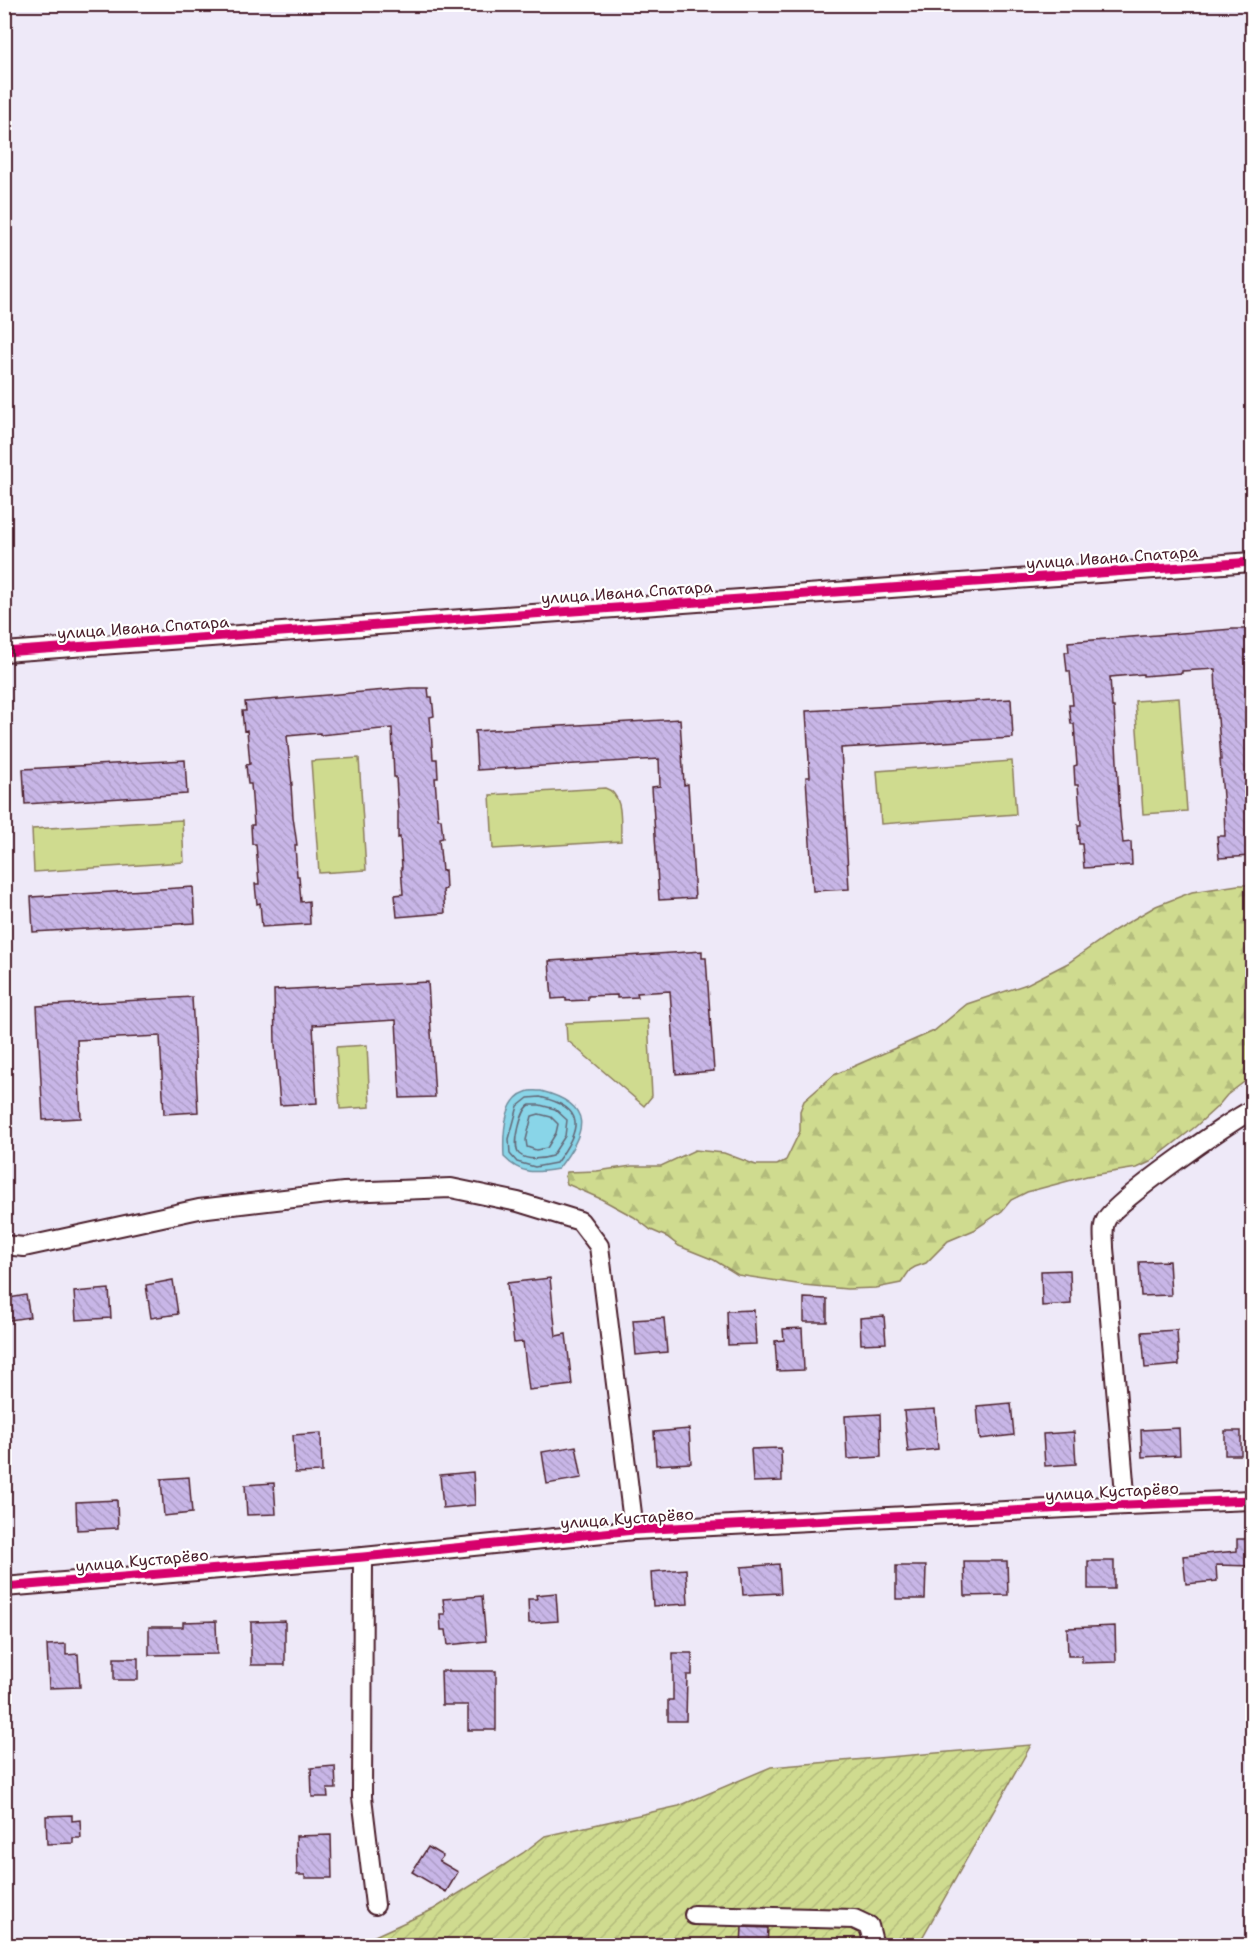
<svg xmlns="http://www.w3.org/2000/svg" width="1257" height="1950" font-family="'Shantell Sans',sans-serif">
	<style>
		.green { fill: #cfdb8f; stroke: #8c7d5d; stroke-width: 1.5 }
		.forest { fill: url(#forest-firs); stroke: #8c7d5d; stroke-width: 1.5 }
		.garden { fill: url(#garden-furrows); stroke: #8c7d5d; stroke-width: 1.5 }
		.water { fill: #89d5e8; stroke: #708c9c; stroke-width: 1.5 }
		.lines { fill: none; stroke-linecap: round; stroke-linejoin: round }
		.shore { stroke: #636877; stroke-width: 1.5 }
		.building { fill: url(#building-back-hatch); stroke: #4a1f2b; stroke-width: 1.5 }
		.street-casing { stroke: #4a1f2b; stroke-width: 22 }
		.street { stroke: #fff; stroke-width: 18 }
		.cycleway-casing { stroke: #fff; stroke-width: 13 }
		.cycleway { stroke: #d6006c; stroke-width: 9 }
		.labels { text-anchor: middle; stroke-width: 4.5; stroke-linejoin: round; paint-order: stroke }
		.street-label { font-size: 16px; fill: #4a1f2b; stroke: #fff }
	</style>
	<defs>
		<pattern id="forest-firs" width="22" height="20" patternUnits="userSpaceOnUse" patternTransform="scale(1.5)"><rect width="22" height="20" fill="#cfdb8f"/><path d="M5 1l3.5 6h-7zM16 11l3.5 6h-7z" fill="#b3bc7c"/></pattern>
		<pattern id="garden-furrows" width="10" height="10" patternUnits="userSpaceOnUse" patternTransform="scale(1.5)"><rect width="10" height="10" fill="#cfdb8f"/><path d="M-1 1l2-2M0 10L10 0M9 11l2-2" fill="none" stroke="#b3bc7c"/></pattern>
		<pattern id="building-back-hatch" width="6" height="6" patternUnits="userSpaceOnUse" patternTransform="scale(1.5)"><rect width="6" height="6" fill="#c8b6e7"/><path d="M-1 5l2 2M0 0l6 6M5-1l2 2" fill="none" stroke="#ad9cc6"/></pattern>
	</defs>
	<rect width="100%" height="100%" fill="#eee9f8"/>
	<filter id="ink" filterUnits="userSpaceOnUse"><feTurbulence type="fractalNoise" baseFrequency=".0167" numOctaves="2"/><feDisplacementMap in="SourceGraphic" scale="12" xChannelSelector="R" yChannelSelector="G"/><feConvolveMatrix kernelMatrix="1 2 1 2 8 2 1 2 1" color-interpolation-filters="sRGB"/></filter>
	<g filter="url(#ink)">
		<g class="green">
			<path d="M 1179,698 L 1187,811 L 1143,814 L 1135,701 Z"/>
			<path d="M 359,758 L 366,870 L 319,873 L 311,761 Z"/>
			<path d="M 1012,761 L 1016,814 L 881,824 L 877,771 Z"/>
			<path d="M 605,788 C 625,794 620,824 621,841 L 493,849 L 490,795 Z"/>
			<path d="M 182,820 L 184,862 L 34,872 L 32,829 Z"/>
			<path d="M 648,1019 L 652,1096 L 644,1106 L 567,1040 L 566,1023 Z"/>
			<path d="M 367,1045 L 370,1107 L 340,1109 L 336,1047 Z"/>
		</g>
		<path class="forest" d="M 1238,885 L 1252,885 L 1252,1076 L 1227,1095 L 1217,1107 L 1195,1127 L 1150,1162 L 1137,1168 L 1087,1176 L 1027,1192 L 1011,1200 L 1002,1211 L 974,1230 L 948,1241 L 926,1263 L 915,1267 L 910,1270 L 901,1283 L 876,1288 L 847,1289 L 803,1285 L 738,1275 L 714,1260 L 679,1246 L 667,1237 L 651,1230 L 634,1217 L 601,1199 L 567,1184 L 565,1176 L 567,1172 L 597,1171 L 632,1166 L 661,1166 L 695,1150 L 724,1153 L 756,1165 L 777,1165 L 786,1160 L 800,1131 L 800,1111 L 804,1101 L 834,1075 L 934,1031 L 967,1004 L 1027,984 L 1068,963 L 1115,930 L 1156,906 L 1192,892 Z"/>
		<path class="garden" d="M 1031,1745 L 918,1945 L 353,1946 L 434,1909 L 523,1853 L 545,1836 L 679,1806 L 771,1767 Z"/>
		<path class="water" d="M 541,1091 C 595,1105 587,1132 558,1169 C 535,1173 521,1175 504,1157 C 503,1138 503,1099 526,1092 C 530,1090 537,1091 541,1091 Z"/>
		<g class="lines">
			<g class="shore">
				<path d="M 540,1097 C 587,1108 581,1130 556,1163 L 535,1167 L 517,1162 L 510,1154 L 509,1139 L 518,1106 L 528,1098 Z"/>
				<path d="M 540,1105 L 555,1109 L 567,1120 L 565,1136 L 552,1156 C 543,1159 527,1161 519,1154 C 512,1147 521,1109 530,1105 C 532,1105 538,1105 540,1105 Z"/>
				<path d="M 539,1114 L 551,1117 L 558,1124 L 556,1133 L 547,1148 L 536,1150 L 527,1147 L 526,1140 L 532,1116 Z"/>
			</g>
		</g>
		<g class="building">
			<path d="M 1233,629 L 1251,629 L 1252,856 L 1219,858 L 1217,836 L 1225,836 L 1224,809 L 1220,760 L 1221,760 L 1218,718 L 1217,718 L 1215,669 L 1182,671 L 1182,673 L 1143,676 L 1143,674 L 1110,677 L 1112,707 L 1114,707 L 1120,817 L 1123,843 L 1131,842 L 1132,865 L 1084,868 L 1082,844 L 1079,844 L 1078,825 L 1081,825 L 1078,785 L 1075,785 L 1074,766 L 1077,765 L 1074,724 L 1071,724 L 1069,705 L 1073,705 L 1070,671 L 1067,671 L 1065,652 L 1069,652 L 1068,642 Z"/>
			<path d="M 410,688 L 428,688 L 429,697 L 432,697 L 434,716 L 430,717 L 433,759 L 437,759 L 438,778 L 435,778 L 438,819 L 441,819 L 443,838 L 439,839 L 442,871 L 445,870 L 446,889 L 443,890 L 445,913 L 397,917 L 395,895 L 403,894 L 401,868 L 402,868 L 400,837 L 398,838 L 398,810 L 396,777 L 394,777 L 392,728 L 320,735 L 320,733 L 287,736 L 292,785 L 291,785 L 293,817 L 297,845 L 295,845 L 297,876 L 299,876 L 301,902 L 309,901 L 310,924 L 262,927 L 260,903 L 257,904 L 255,884 L 259,884 L 256,844 L 252,844 L 251,825 L 254,825 L 251,784 L 248,784 L 246,765 L 250,764 L 247,730 L 244,731 L 242,711 L 246,711 L 245,702 Z"/>
			<path d="M 1011,699 L 1013,738 L 841,748 L 849,889 L 813,891 L 806,777 L 810,777 L 806,711 Z"/>
			<path d="M 680,719 L 684,785 L 688,784 L 695,898 L 659,900 L 652,787 L 660,786 L 659,759 L 477,770 L 475,731 Z"/>
			<path d="M 185,760 L 187,794 L 25,804 L 23,769 Z"/>
			<path d="M 193,887 L 195,923 L 33,932 L 31,897 Z"/>
			<path d="M 702,951 L 702,958 L 706,958 L 714,1071 L 676,1074 L 670,991 L 637,993 L 638,997 L 617,998 L 617,995 L 588,996 L 588,1000 L 566,1001 L 566,998 L 552,999 L 549,961 Z"/>
			<path d="M 428,982 L 435,1097 L 400,1098 L 396,1020 L 313,1025 L 317,1103 L 280,1105 L 275,1045 L 274,990 Z"/>
			<path d="M 192,997 L 198,1112 L 164,1114 L 160,1036 L 77,1040 L 81,1118 L 43,1120 L 37,1006 Z"/>
			<path d="M 1169,1261 L 1171,1295 L 1141,1296 L 1139,1262 Z"/>
			<path d="M 1070,1270 L 1071,1304 L 1042,1306 L 1041,1271 Z"/>
			<path d="M 550,1278 L 556,1336 L 566,1334 L 572,1385 L 529,1390 L 523,1342 L 514,1343 L 507,1283 Z"/>
			<path d="M 173,1280 L 178,1314 L 151,1318 L 146,1285 Z"/>
			<path d="M 109,1289 L 111,1318 L 76,1320 L 74,1292 Z"/>
			<path d="M 26,1295 L 30,1317 L 4,1321 L 4,1299 Z"/>
			<path d="M 804,1298 L 827,1299 L 827,1322 L 804,1322 Z"/>
			<path d="M 754,1310 L 756,1344 L 728,1345 L 727,1311 Z"/>
			<path d="M 884,1316 L 886,1343 L 861,1344 L 860,1318 Z"/>
			<path d="M 664,1318 L 667,1352 L 636,1355 L 633,1320 Z"/>
			<path d="M 802,1328 L 804,1370 L 777,1371 L 775,1341 L 784,1340 L 783,1329 Z"/>
			<path d="M 1177,1330 L 1179,1365 L 1145,1368 L 1142,1332 Z"/>
			<path d="M 1011,1403 L 1014,1435 L 980,1439 L 977,1406 Z"/>
			<path d="M 935,1409 L 938,1449 L 908,1452 L 904,1411 Z"/>
			<path d="M 880,1414 L 881,1457 L 847,1459 L 845,1416 Z"/>
			<path d="M 1179,1428 L 1180,1455 L 1142,1457 L 1141,1430 Z"/>
			<path d="M 689,1429 L 691,1463 L 656,1465 L 654,1432 Z"/>
			<rect x="1225" y="1431" width="16" height="24"/>
			<path d="M 1074,1432 L 1076,1464 L 1045,1466 L 1043,1434 Z"/>
			<path d="M 321,1433 L 322,1472 L 295,1473 L 293,1435 Z"/>
			<path d="M 576,1446 L 582,1478 L 547,1484 L 542,1452 Z"/>
			<path d="M 781,1448 L 782,1481 L 753,1482 L 751,1449 Z"/>
			<path d="M 473,1472 L 475,1505 L 443,1508 L 440,1475 Z"/>
			<path d="M 189,1477 L 192,1513 L 164,1516 L 161,1479 Z"/>
			<path d="M 274,1483 L 276,1514 L 247,1515 L 245,1485 Z"/>
			<path d="M 117,1500 L 118,1528 L 77,1530 L 76,1502 Z"/>
			<path d="M 1237,1539 L 1252,1539 L 1252,1566 L 1216,1565 L 1217,1581 L 1186,1584 L 1183,1556 L 1237,1551 Z"/>
			<path d="M 964,1561 L 1007,1561 L 1008,1595 L 965,1596 Z"/>
			<rect x="1088" y="1561" width="26" height="28"/>
			<path d="M 779,1564 L 781,1593 L 743,1595 L 741,1567 Z"/>
			<path d="M 896,1566 L 926,1566 L 925,1599 L 896,1599 Z"/>
			<path d="M 686,1569 L 688,1604 L 653,1606 L 651,1572 Z"/>
			<path d="M 556,1593 L 558,1621 L 529,1623 L 528,1599 L 537,1599 L 536,1595 Z"/>
			<path d="M 482,1596 L 486,1641 L 448,1645 L 446,1630 L 441,1630 L 440,1614 L 445,1614 L 443,1599 Z"/>
			<path d="M 216,1621 L 217,1654 L 149,1655 L 149,1627 L 183,1627 L 183,1622 Z"/>
			<path d="M 285,1621 L 285,1665 L 251,1665 L 251,1622 Z"/>
			<path d="M 1115,1626 L 1116,1662 L 1082,1663 L 1082,1656 L 1068,1656 L 1067,1628 Z"/>
			<path d="M 66,1644 L 66,1655 L 78,1654 L 80,1687 L 49,1688 L 47,1645 Z"/>
			<path d="M 673,1653 L 692,1653 L 692,1675 L 687,1675 L 686,1721 L 668,1721 L 668,1700 L 673,1700 Z"/>
			<rect x="114" y="1658" width="24" height="22"/>
			<path d="M 441,1671 L 496,1671 L 496,1730 L 468,1730 L 468,1705 L 442,1705 Z"/>
			<path d="M 335,1766 L 336,1789 L 327,1789 L 328,1797 L 312,1797 L 311,1768 Z"/>
			<path d="M 72,1815 L 72,1821 L 80,1820 L 81,1838 L 73,1838 L 73,1843 L 47,1844 L 46,1816 Z"/>
			<path d="M 331,1835 L 332,1878 L 305,1878 L 305,1875 L 297,1875 L 296,1836 Z"/>
			<path d="M 428,1847 L 443,1856 L 439,1861 L 458,1872 L 446,1892 L 412,1872 Z"/>
			<path d="M 742,1927 L 768,1928 L 767,1946 L 741,1946 Z"/>
		</g>
		<g class="lines">
			<g class="street-casing">
				<g id="street">
					<path d="M 4,652 L 1252,562"/>
					<path d="M 4,1245 L 24,1247 L 199,1209 L 344,1192 L 451,1188 L 518,1202 L 580,1221 L 599,1246 L 634,1530"/>
					<path d="M 1126,1505 L 1104,1248 C 1104,1239 1102,1227 1106,1220 C 1113,1203 1231,1120 1252,1110"/>
					<path d="M 363,1557 L 362,1797 L 375,1905"/>
					<path d="M 4,1587 L 363,1557 L 634,1530 L 1126,1505 L 1252,1500"/>
					<path d="M 694,1915 L 854,1919 L 869,1926 L 874,1946"/>
				</g>
			</g>
			<use href="#street" class="street"/>
			<g class="cycleway-casing">
				<g id="cycleway">
					<path d="M 4,652 L 1252,562"/>
					<path d="M 4,1587 L 363,1557 L 634,1530 L 1126,1505 L 1252,1500"/>
				</g>
			</g>
			<use href="#cycleway" class="cycleway"/>
		</g>
	</g>
	<g class="labels">
		<g class="street-label">
			<text transform="translate(1112 557) rotate(-4)" y="6">улица Ивана Спатара</text>
			<text transform="translate(627 592) rotate(-4)" y="6">улица Ивана Спатара</text>
			<text transform="translate(143 627) rotate(-4)" y="6">улица Ивана Спатара</text>
			<text transform="translate(1112 1491) rotate(-3)" y="6">улица Кустарёво</text>
			<text transform="translate(627 1518) rotate(-4)" y="6">улица Кустарёво</text>
			<text transform="translate(142 1560) rotate(-5)" y="6">улица Кустарёво</text>
		</g>
	</g>
	<rect width="1257" height="1950" fill="none" stroke="#fff" stroke-width="24"/>
	<rect x="12" y="12" width="1233" height="1926" fill="none" stroke="#4a1f2b" stroke-width="2" filter="url(#ink)"/>
</svg>
